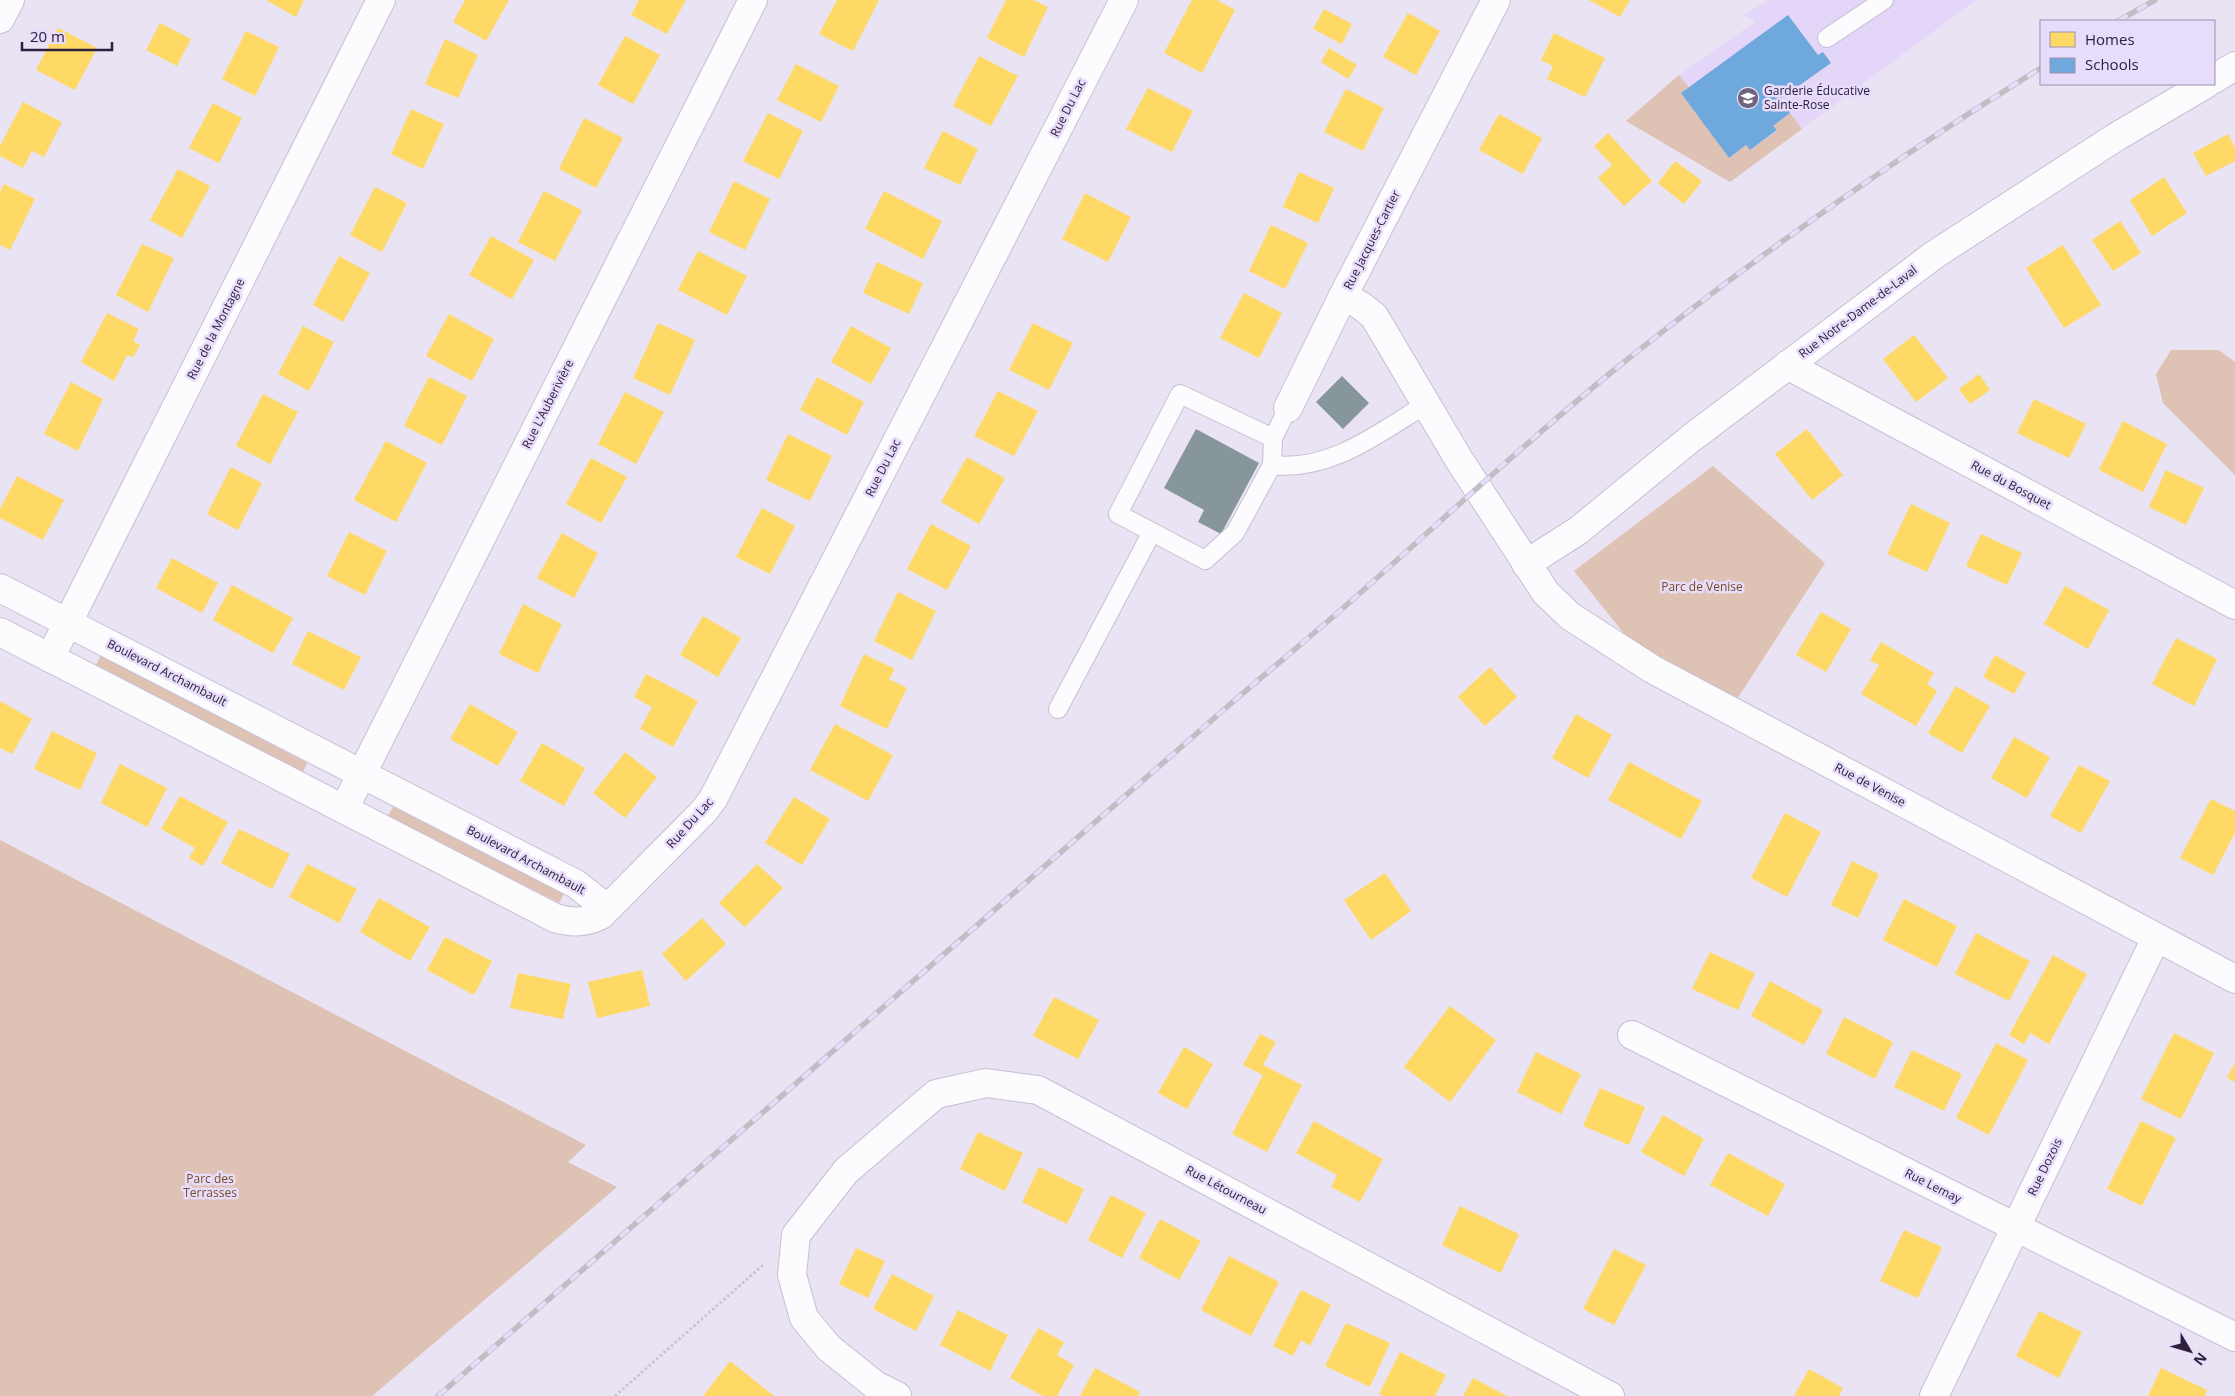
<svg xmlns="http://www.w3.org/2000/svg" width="2235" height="1396" font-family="'Open Sans',sans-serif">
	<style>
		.built { fill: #e3d6f9 }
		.green { fill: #dec3b4 }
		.homes { fill: #ffd966 }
		.schools { fill: #6fa8dc }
		.building { fill: #87969b }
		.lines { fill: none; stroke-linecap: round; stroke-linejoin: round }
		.lane-casing { stroke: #c7bfd4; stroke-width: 20 }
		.street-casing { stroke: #c7bfd4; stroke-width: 30 }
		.path { stroke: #c9c5ce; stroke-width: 3; stroke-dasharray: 2.5 2.5; stroke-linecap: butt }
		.lane { stroke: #fcfbfd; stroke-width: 18 }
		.street { stroke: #fcfbfd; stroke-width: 28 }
		.rail-casing { stroke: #c0bec4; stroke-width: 5.5 }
		.rail { stroke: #e8dcfb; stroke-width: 4; stroke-dasharray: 11; stroke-linecap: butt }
		.labels { text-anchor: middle; stroke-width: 5; stroke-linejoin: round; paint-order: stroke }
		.poi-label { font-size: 12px; fill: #2c203d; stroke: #e8dcfb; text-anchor: start }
		.street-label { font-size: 12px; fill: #2c203d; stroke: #e8dcfb }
		.park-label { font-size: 12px; fill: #764b22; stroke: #e8dcfb }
	</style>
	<rect width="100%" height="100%" fill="#e9e3f4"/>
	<path class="built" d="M 1768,0 L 1976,0 L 1730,182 L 1626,121 L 1679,75 L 1755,22 L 1744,15 Z"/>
	<g class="green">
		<path d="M 1679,75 L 1689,87 L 1682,94 L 1729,158 L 1746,145 L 1750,150 L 1777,131 L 1773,126 L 1790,113 L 1802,129 L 1730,182 L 1626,121 Z"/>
		<path d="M 2171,350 L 2219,350 L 2235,362 L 2235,475 L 2163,403 L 2156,374 Z"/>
		<path d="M 1713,466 L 1825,563 L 1730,710 L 1652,669 L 1574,571 Z"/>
		<path d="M 101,655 L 307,763 L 303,772 L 96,665 Z"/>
		<path d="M 393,807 L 564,894 L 559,903 L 388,816 Z"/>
		<path d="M 0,840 L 586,1145 L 568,1162 L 617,1187 L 372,1396 L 0,1396 Z"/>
	</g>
	<g class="homes">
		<path d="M 266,0 L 304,0 L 296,17 Z"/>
		<path d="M 465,0 L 509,0 L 486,41 L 453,22 Z"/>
		<path d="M 639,0 L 686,0 L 667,34 L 631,15 Z"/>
		<path d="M 837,0 L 879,0 L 853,51 L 819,34 Z"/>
		<path d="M 1006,0 L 1033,0 L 1048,7 L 1024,57 L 987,38 Z"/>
		<path d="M 1192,0 L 1217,0 L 1235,10 L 1202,73 L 1164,53 Z"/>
		<path d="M 1589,0 L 1630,0 L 1620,17 Z"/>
		<path d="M 1324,9 L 1352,24 L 1342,44 L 1313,29 Z"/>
		<path d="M 1408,13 L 1440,31 L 1416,75 L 1383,57 Z"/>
		<path d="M 160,23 L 191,39 L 177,66 L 146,50 Z"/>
		<path d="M 58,28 L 97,48 L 75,90 L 36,70 Z"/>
		<path d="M 246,31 L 279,47 L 255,96 L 222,79 Z"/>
		<path d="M 1554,33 L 1605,58 L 1585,97 L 1547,79 L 1553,66 L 1541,60 Z"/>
		<path d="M 625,36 L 660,55 L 633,104 L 598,85 Z"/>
		<path d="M 445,39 L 478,55 L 458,98 L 425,84 Z"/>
		<path d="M 1329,48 L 1357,65 L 1348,79 L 1321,62 Z"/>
		<path d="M 979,56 L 1018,76 L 991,126 L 953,106 Z"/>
		<path d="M 796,64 L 839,86 L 821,122 L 777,100 Z"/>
		<path d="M 1148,88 L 1193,111 L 1172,152 L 1126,129 Z"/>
		<path d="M 1346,89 L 1384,108 L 1363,151 L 1324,132 Z"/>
		<path d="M 23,102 L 62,122 L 44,157 L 32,151 L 23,168 L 0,156 L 0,146 Z"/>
		<path d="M 213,103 L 242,118 L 219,163 L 189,148 Z"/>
		<path d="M 411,109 L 444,124 L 423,169 L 391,154 Z"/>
		<path d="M 768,113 L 803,131 L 779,179 L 743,161 Z"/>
		<path d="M 1499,114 L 1542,138 L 1523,174 L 1479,150 Z"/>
		<path d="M 584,118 L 623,138 L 596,188 L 559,169 Z"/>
		<path d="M 943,131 L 978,149 L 960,185 L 924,168 Z"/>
		<path d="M 1608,133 L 1652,181 L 1624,206 L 1598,178 L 1612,165 L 1594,146 Z"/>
		<path d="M 2228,134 L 2235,148 L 2235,161 L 2206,176 L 2193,153 Z"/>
		<path d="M 1675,161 L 1702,181 L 1684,204 L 1658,183 Z"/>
		<path d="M 178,169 L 210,186 L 182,238 L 150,220 Z"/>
		<path d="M 1299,172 L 1334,188 L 1318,223 L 1283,207 Z"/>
		<path d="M 2164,177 L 2187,213 L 2152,236 L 2130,200 Z"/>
		<path d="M 734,181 L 770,199 L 745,250 L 709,232 Z"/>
		<path d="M 4,184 L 35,199 L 10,250 L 0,245 L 0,192 Z"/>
		<path d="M 375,187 L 407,203 L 382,252 L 350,235 Z"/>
		<path d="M 544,191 L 582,210 L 555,261 L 518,242 Z"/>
		<path d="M 884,191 L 942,221 L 923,259 L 865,229 Z"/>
		<path d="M 1085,193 L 1131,217 L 1108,262 L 1062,239 Z"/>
		<path d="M 2120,221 L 2141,253 L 2113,271 L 2092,240 Z"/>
		<path d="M 1271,225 L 1308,243 L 1285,289 L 1249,271 Z"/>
		<path d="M 491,236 L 534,260 L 512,299 L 469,275 Z"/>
		<path d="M 142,244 L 174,258 L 148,312 L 116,295 Z"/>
		<path d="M 2063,245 L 2101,305 L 2064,328 L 2026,268 Z"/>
		<path d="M 698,251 L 747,276 L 727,315 L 678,290 Z"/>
		<path d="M 339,256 L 370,273 L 343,322 L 313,305 Z"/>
		<path d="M 877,262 L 923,283 L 909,314 L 863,293 Z"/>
		<path d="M 1244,293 L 1282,313 L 1259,358 L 1220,338 Z"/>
		<path d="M 107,313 L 139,329 L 133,341 L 140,345 L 133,357 L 127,355 L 114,381 L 81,362 Z"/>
		<path d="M 449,314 L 494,339 L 472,381 L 426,356 Z"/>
		<path d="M 658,323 L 695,340 L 670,395 L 633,378 Z"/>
		<path d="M 1033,323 L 1073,343 L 1049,390 L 1009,370 Z"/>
		<path d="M 303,326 L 334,342 L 309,391 L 278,374 Z"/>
		<path d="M 851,326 L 891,348 L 871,384 L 831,362 Z"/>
		<path d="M 1914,335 L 1948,378 L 1916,402 L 1883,359 Z"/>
		<path d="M 1979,374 L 1990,390 L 1970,404 L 1959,389 Z"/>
		<path d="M 429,377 L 467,396 L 442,445 L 404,426 Z"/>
		<path d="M 817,377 L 864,402 L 847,435 L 800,410 Z"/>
		<path d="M 71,382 L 103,399 L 78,451 L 44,434 Z"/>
		<path d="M 998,391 L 1038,411 L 1014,456 L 974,436 Z"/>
		<path d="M 625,392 L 664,412 L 636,464 L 598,444 Z"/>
		<path d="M 263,394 L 298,412 L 270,464 L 236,446 Z"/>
		<path d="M 2034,399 L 2086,424 L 2069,458 L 2017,433 Z"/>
		<path d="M 2123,421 L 2167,444 L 2143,492 L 2099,470 Z"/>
		<path d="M 1807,429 L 1843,475 L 1812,500 L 1775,454 Z"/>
		<path d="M 788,434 L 832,456 L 810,501 L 766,480 Z"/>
		<path d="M 386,441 L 427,463 L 396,522 L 354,500 Z"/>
		<path d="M 967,457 L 1005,478 L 979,524 L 941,502 Z"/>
		<path d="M 591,458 L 627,477 L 601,523 L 566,504 Z"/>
		<path d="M 231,467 L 262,483 L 238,530 L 207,514 Z"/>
		<path d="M 2166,470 L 2204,488 L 2186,525 L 2149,507 Z"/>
		<path d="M 17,476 L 64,500 L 43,540 L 0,518 L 0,509 Z"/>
		<path d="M 1911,504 L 1950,523 L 1927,572 L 1887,554 Z"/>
		<path d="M 762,508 L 795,526 L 770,574 L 736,557 Z"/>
		<path d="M 931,524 L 971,546 L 947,590 L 907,569 Z"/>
		<path d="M 349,532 L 387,551 L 365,595 L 327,576 Z"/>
		<path d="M 562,533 L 598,553 L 574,598 L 537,578 Z"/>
		<path d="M 1981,534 L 2022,553 L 2007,585 L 1966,566 Z"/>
		<path d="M 172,558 L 218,583 L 202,613 L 156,588 Z"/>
		<path d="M 232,585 L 293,618 L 273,653 L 213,620 Z"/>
		<path d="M 2065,586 L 2109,610 L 2088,649 L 2044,624 Z"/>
		<path d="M 898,592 L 936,611 L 912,660 L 874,641 Z"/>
		<path d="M 523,604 L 562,624 L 538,673 L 499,654 Z"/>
		<path d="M 1821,612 L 1851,629 L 1826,672 L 1796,655 Z"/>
		<path d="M 703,616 L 741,638 L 718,677 L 680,655 Z"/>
		<path d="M 308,631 L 361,657 L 344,690 L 292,664 Z"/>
		<path d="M 2176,638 L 2217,659 L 2194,706 L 2152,684 Z"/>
		<path d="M 1881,642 L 1934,673 L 1927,684 L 1937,691 L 1916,726 L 1861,694 L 1879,665 L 1870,660 Z"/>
		<path d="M 864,654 L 895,669 L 889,679 L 907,688 L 887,729 L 840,706 Z"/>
		<path d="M 1995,655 L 2026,673 L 2014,694 L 1983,677 Z"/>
		<path d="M 1490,667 L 1517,697 L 1485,726 L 1458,697 Z"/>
		<path d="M 646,674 L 698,701 L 673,747 L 640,729 L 652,707 L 634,697 Z"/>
		<path d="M 1956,686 L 1990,706 L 1962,753 L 1928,733 Z"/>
		<path d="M 0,701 L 32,719 L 12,754 L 0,748 Z"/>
		<path d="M 470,704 L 518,732 L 498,766 L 450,739 Z"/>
		<path d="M 1576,714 L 1612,735 L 1588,778 L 1552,758 Z"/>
		<path d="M 835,724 L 893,755 L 868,801 L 810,770 Z"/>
		<path d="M 52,731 L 97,753 L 80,790 L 34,769 Z"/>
		<path d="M 2014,737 L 2050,757 L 2027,798 L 1991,778 Z"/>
		<path d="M 542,743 L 585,768 L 564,806 L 520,781 Z"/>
		<path d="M 625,752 L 657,777 L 625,818 L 593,793 Z"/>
		<path d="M 1629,762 L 1702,801 L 1681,839 L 1608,800 Z"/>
		<path d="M 120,764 L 167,788 L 147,827 L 101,803 Z"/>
		<path d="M 2079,765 L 2110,781 L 2081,833 L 2050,816 Z"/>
		<path d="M 180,796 L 228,822 L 203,866 L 189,858 L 195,848 L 161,829 Z"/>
		<path d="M 794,797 L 830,819 L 802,865 L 765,843 Z"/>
		<path d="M 2211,799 L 2235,811 L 2235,833 L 2213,875 L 2180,858 Z"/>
		<path d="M 1785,813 L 1821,832 L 1787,897 L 1751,878 Z"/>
		<path d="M 239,829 L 290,854 L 272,889 L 221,863 Z"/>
		<path d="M 1852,861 L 1879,874 L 1858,918 L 1831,905 Z"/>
		<path d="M 307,864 L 357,889 L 339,923 L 289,897 Z"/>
		<path d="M 757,864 L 783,888 L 745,927 L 719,903 Z"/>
		<path d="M 1385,873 L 1411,911 L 1371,940 L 1344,900 Z"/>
		<path d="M 379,898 L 430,927 L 410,961 L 360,932 Z"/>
		<path d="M 1904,899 L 1957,926 L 1937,967 L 1883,940 Z"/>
		<path d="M 702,918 L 726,944 L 686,981 L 662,954 Z"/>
		<path d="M 1976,933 L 2030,961 L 2009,1001 L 1955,974 Z"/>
		<path d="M 445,937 L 492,961 L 474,995 L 427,970 Z"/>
		<path d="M 1710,952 L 1755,973 L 1738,1010 L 1692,989 Z"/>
		<path d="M 2053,955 L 2087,974 L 2049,1044 L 2030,1033 L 2024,1044 L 2009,1035 Z"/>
		<path d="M 642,970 L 650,1006 L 597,1018 L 588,982 Z"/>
		<path d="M 518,973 L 571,984 L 563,1019 L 510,1008 Z"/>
		<path d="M 1770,981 L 1823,1010 L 1804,1045 L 1751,1016 Z"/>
		<path d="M 1054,997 L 1099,1020 L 1078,1059 L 1033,1036 Z"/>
		<path d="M 1450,1006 L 1496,1040 L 1450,1102 L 1404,1067 Z"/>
		<path d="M 1844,1017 L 1893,1042 L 1875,1079 L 1826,1054 Z"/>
		<path d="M 2174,1033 L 2214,1053 L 2181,1119 L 2141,1099 Z"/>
		<path d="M 1260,1034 L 1276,1042 L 1263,1065 L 1302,1085 L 1267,1152 L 1232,1134 L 1263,1075 L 1243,1065 Z"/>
		<path d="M 1996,1043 L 2028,1060 L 1989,1135 L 1956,1118 Z"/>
		<path d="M 1184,1047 L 1213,1064 L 1187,1109 L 1158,1093 Z"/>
		<path d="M 1912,1050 L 1962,1074 L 1944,1111 L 1894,1087 Z"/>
		<path d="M 1536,1052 L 1581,1074 L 1561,1114 L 1517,1092 Z"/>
		<path d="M 2235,1062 L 2235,1082 L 2227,1078 Z"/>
		<path d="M 1600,1088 L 1645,1107 L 1629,1145 L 1583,1126 Z"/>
		<path d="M 1663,1115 L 1704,1139 L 1684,1176 L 1641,1152 Z"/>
		<path d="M 1314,1121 L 1383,1159 L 1360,1202 L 1331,1187 L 1337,1175 L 1296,1153 Z"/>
		<path d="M 2141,1121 L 2176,1138 L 2142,1206 L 2107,1189 Z"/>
		<path d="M 978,1132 L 1023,1153 L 1005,1191 L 960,1169 Z"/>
		<path d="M 1728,1153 L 1785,1184 L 1768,1216 L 1710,1185 Z"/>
		<path d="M 1039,1167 L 1084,1189 L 1067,1224 L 1022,1202 Z"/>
		<path d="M 1111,1195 L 1146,1213 L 1122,1258 L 1088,1240 Z"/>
		<path d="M 1460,1206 L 1519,1234 L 1501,1273 L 1442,1245 Z"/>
		<path d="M 1160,1219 L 1201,1241 L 1179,1280 L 1139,1258 Z"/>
		<path d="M 1904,1230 L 1942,1247 L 1918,1298 L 1880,1281 Z"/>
		<path d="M 856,1248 L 885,1261 L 868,1298 L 839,1284 Z"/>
		<path d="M 1614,1249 L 1646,1265 L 1614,1325 L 1583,1309 Z"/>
		<path d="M 1229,1256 L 1279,1282 L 1251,1336 L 1201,1310 Z"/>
		<path d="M 892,1274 L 934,1296 L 916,1331 L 873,1309 Z"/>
		<path d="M 1301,1290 L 1331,1305 L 1310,1346 L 1301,1340 L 1293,1356 L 1273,1346 Z"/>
		<path d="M 958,1310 L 1008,1335 L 990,1371 L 940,1345 Z"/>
		<path d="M 2039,1311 L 2082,1332 L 2059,1378 L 2016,1356 Z"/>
		<path d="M 1346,1323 L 1390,1343 L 1370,1387 L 1325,1366 Z"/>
		<path d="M 1038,1328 L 1064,1342 L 1057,1355 L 1074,1365 L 1057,1396 L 1043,1396 L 1010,1378 Z"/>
		<path d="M 1400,1352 L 1446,1375 L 1435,1396 L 1384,1396 L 1379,1394 Z"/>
		<path d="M 730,1361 L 774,1396 L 703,1396 Z"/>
		<path d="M 1095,1368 L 1140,1392 L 1138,1396 L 1080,1396 Z"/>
		<path d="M 2161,1368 L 2207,1390 L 2205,1396 L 2148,1396 Z"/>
		<path d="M 1809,1369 L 1843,1388 L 1839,1396 L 1794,1396 Z"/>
		<path d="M 1473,1378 L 1507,1396 L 1463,1396 Z"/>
	</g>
	<path class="schools" d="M 1788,15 L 1818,55 L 1823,52 L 1831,63 L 1780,99 L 1790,113 L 1773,126 L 1777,130 L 1750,150 L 1746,145 L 1729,158 L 1681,93 Z"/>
	<g class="building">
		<path d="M 1342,376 L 1369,403 L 1343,429 L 1316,402 Z"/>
		<path d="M 1196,429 L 1259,463 L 1221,534 L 1198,522 L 1204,510 L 1164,488 Z"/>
	</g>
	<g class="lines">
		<g class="lane-casing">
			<g id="lane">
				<path d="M 1827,38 L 1884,0"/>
				<path d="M 1273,438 L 1180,394 L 1118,514 L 1205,560 L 1235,533 L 1272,465 L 1273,438 L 1288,408"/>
				<path d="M 1272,465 C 1330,472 1379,433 1426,404"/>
				<path d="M 1058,709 L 1152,532"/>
			</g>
		</g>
		<g class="street-casing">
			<g id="street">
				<path d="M 0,19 L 10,0"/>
				<path d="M 2214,79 L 2235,66"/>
				<path d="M 1343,296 L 1360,305 L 1374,316 L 1458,458 L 1546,593 L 1570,616 L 1652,669 L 2235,979"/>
				<path d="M 1787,365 L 2235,605"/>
				<path d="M 1288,408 L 1343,296 L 1496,0"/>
				<path d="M 1526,564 L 1579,530 L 1690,439 L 1934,255 L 2116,137 L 2206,84"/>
				<path d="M 0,588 L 576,884 L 599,902 L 605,909"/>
				<path d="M 0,632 L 555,918 C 572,923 585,923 601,915 L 704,811 L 713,799 L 1124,0"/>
				<path d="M 50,658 L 381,0"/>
				<path d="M 344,809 L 753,0"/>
				<path d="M 1632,1035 L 2235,1337"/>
				<path d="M 897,1396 L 875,1385 L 829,1348 L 804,1318 L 792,1275 L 796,1235 L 846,1171 L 936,1094 L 986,1083 L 1038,1090 L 1610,1396"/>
				<path d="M 1934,1396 L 2156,938"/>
			</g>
		</g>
		<path class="path" d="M 615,1396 L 764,1264"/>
		<use href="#lane" class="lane"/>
		<use href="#street" class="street"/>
		<g class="rail-casing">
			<g id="rail">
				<path d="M 2118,21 L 2155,0"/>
				<path d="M 438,1396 L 1235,700 C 1279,662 1325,625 1368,586 C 1448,515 1526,442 1608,375 C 1746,263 1891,161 2041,68"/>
			</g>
		</g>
		<use href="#rail" class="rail"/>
	</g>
	<defs>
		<g id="school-disc" transform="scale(1.125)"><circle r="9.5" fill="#6e647d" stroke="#e8dcfb"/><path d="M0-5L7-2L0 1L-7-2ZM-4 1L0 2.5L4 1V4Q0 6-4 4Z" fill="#fff"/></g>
	</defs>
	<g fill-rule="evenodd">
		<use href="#school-disc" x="1748" y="98"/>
	</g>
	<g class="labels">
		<g class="poi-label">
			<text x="1764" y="95">Garderie Éducative<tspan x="1764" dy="14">Sainte-Rose</tspan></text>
		</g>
		<g class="street-label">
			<text transform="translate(1068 108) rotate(-63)" y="4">Rue Du Lac</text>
			<text transform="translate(1372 240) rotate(-63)" y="4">Rue Jacques-Cartier</text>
			<text transform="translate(1858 312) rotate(-37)" y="4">Rue Notre-Dame-de-Laval</text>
			<text transform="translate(216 329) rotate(-63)" y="4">Rue de la Montagne</text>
			<text transform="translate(548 404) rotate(-63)" y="4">Rue L'Auberivière</text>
			<text transform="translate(883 468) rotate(-63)" y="4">Rue Du Lac</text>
			<text transform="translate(2011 485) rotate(28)" y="4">Rue du Bosquet</text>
			<text transform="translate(167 673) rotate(27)" y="4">Boulevard Archambault</text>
			<text transform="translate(1870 785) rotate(28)" y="4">Rue de Venise</text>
			<text transform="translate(690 823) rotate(-48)" y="4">Rue Du Lac</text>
			<text transform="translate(526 860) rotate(28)" y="4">Boulevard Archambault</text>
			<text transform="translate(2045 1167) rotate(-64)" y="4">Rue Dozois</text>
			<text transform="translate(1933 1186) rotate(27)" y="4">Rue Lemay</text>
			<text transform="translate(1226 1190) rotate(28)" y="4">Rue Létourneau</text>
		</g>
		<g class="park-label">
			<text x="1702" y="591">Parc de Venise</text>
			<text x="210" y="1183">Parc des<tspan x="210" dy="14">Terrasses</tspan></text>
		</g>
	</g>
	<rect x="2040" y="20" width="175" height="65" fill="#e8dcfb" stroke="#9d91af"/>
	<rect x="2050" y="32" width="25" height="15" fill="#ffd966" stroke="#9d91af"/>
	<text x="2085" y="45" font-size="15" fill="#2c203d">Homes</text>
	<rect x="2050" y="58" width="25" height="15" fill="#6fa8dc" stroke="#9d91af"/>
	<text x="2085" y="70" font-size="15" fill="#2c203d">Schools</text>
	<g transform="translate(2190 1351) rotate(128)" stroke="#e8dcfb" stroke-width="4" paint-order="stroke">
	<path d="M0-4L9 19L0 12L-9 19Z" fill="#2c203d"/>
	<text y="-8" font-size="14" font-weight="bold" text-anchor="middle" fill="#2c203d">N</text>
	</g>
	<path d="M22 42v8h90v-8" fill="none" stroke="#2c203d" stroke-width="2.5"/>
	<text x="30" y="42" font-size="15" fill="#2c203d" stroke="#e8dcfb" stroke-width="4" paint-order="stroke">20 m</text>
</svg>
